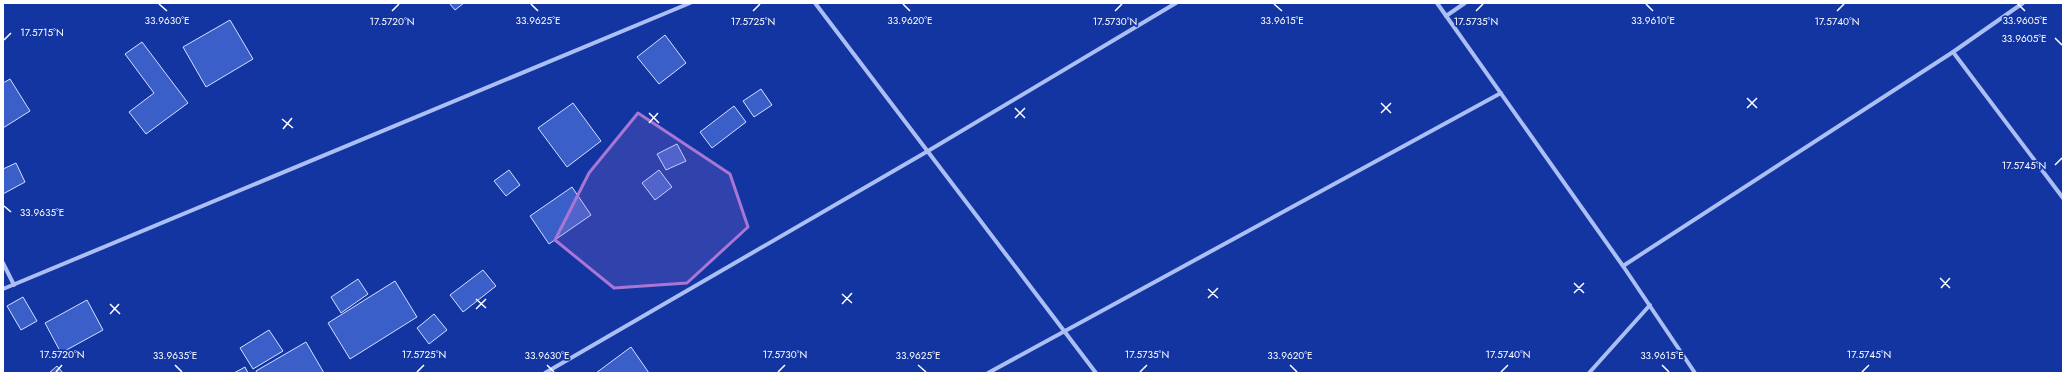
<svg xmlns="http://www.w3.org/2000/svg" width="2066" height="376" font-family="Jost,sans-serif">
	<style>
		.building { fill: #3b5fc8; stroke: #d4dffe }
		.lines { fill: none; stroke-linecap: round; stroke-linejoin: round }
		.minor { stroke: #abbff5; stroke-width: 4 }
		.marked { fill: #a976d5; fill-opacity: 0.2; stroke: #a976d5; stroke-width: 3; stroke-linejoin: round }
		.ticks { fill: none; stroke: #fff; stroke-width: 1.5 }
		.ticks-label { font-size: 10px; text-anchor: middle; fill: #fff; stroke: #1235a2; stroke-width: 3.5; stroke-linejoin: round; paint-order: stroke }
	</style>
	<rect width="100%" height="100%" fill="#1235a2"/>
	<g class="building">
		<path d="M 449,3 L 464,3 L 455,10 Z"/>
		<path d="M 230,20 L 253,59 L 206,87 L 183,47 Z"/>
		<path d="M 665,35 L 686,63 L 659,84 L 637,57 Z"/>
		<path d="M 142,42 L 188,103 L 146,134 L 129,112 L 154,93 L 125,54 Z"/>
		<path d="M 10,79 L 30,111 L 3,128 L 3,83 Z"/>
		<path d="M 761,89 L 772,105 L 754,117 L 743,101 Z"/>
		<path d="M 573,103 L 601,141 L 567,167 L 538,128 Z"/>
		<path d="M 734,106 L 746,122 L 712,148 L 700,132 Z"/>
		<path d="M 677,144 L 686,161 L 666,170 L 657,154 Z"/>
		<path d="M 16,163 L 25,182 L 3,194 L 3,169 Z"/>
		<path d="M 509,170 L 520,185 L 506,196 L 494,181 Z"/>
		<path d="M 659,170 L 672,187 L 655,200 L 642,183 Z"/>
		<path d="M 572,187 L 591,215 L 549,244 L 530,216 Z"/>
		<path d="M 483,270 L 496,286 L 463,312 L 450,295 Z"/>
		<path d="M 358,279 L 368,294 L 341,313 L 331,297 Z"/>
		<path d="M 395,281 L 417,317 L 350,359 L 328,323 Z"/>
		<path d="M 23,297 L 37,321 L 21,330 L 7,306 Z"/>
		<path d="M 87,300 L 103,330 L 61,353 L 45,323 Z"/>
		<path d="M 434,314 L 447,330 L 429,344 L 417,328 Z"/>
		<path d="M 269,330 L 283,351 L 253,369 L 240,348 Z"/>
		<path d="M 306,342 L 324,373 L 257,373 L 256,371 Z"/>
		<path d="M 631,347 L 649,373 L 596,373 Z"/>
		<path d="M 57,366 L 63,373 L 49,373 Z"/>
		<path d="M 245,367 L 248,373 L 234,373 Z"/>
	</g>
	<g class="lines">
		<g class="minor">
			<path d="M 815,3 L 1096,373"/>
			<path d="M 1437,3 L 1623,266 L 1695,373"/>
			<path d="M 1446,16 L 1465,3"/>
			<path d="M 1953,52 L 2063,198"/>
			<path d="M 3,263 L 14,285"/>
			<path d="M 1623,266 L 1953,52 L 2023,3"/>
			<path d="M 3,289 L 690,3"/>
			<path d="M 545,373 L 928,151 L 1176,3"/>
			<path d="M 988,373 L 1501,93"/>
			<path d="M 1589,373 L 1650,305"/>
		</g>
	</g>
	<path class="marked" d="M 638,113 L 730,174 L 748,227 L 687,283 L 614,288 L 555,240 L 589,173 Z"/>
	<path class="ticks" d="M 159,4 L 167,11M 531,4 L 538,11M 903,4 L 910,11M 1274,4 L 1282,11M 1646,4 L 1653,11M 2018,4 L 2025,11M 392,11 L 399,4M 753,11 L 760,4M 1115,11 L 1122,4M 1476,11 L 1483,4M 1837,11 L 1844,4M 2055,38 L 2062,45M 4,40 L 11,33M 1747,98 L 1757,108M 1381,103 L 1391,113M 1015,108 L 1025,118M 1747,108 L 1757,98M 649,113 L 659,123M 1381,113 L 1391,103M 1015,118 L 1025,108M 282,119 L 293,128M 649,123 L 658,113M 283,129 L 292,118M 2055,165 L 2062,158M 4,206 L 11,212M 1940,278 L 1950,288M 1574,283 L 1584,293M 1941,288 L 1950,278M 1208,289 L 1218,298M 1574,293 L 1584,283M 842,294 L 852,303M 1208,298 L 1218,288M 476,299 L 486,308M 110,304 L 120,314M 842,304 L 852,293M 476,309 L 486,299M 110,314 L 119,304M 175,365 L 182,372M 547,365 L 554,372M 918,365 L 926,372M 1290,365 L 1297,372M 1662,365 L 1669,372M 56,372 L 62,365M 417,372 L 424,365M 778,372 L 785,365M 1140,372 L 1147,365M 1501,372 L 1508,365M 1862,372 L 1869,365"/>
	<g class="ticks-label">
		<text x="167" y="24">33.9630°E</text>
		<text x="538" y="24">33.9625°E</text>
		<text x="910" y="24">33.9620°E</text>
		<text x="1282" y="24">33.9615°E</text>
		<text x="1653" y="24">33.9610°E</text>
		<text x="2025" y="24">33.9605°E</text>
		<text x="392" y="25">17.5720°N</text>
		<text x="753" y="25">17.5725°N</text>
		<text x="1115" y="25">17.5730°N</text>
		<text x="1476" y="25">17.5735°N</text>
		<text x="1837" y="25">17.5740°N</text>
		<text x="42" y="36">17.5715°N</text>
		<text x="2024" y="42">33.9605°E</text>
		<text x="2024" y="169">17.5745°N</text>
		<text x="42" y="216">33.9635°E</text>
		<text x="62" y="358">17.5720°N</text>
		<text x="424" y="358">17.5725°N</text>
		<text x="785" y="358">17.5730°N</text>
		<text x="1147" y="358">17.5735°N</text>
		<text x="1508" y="358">17.5740°N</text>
		<text x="1869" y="358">17.5745°N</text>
		<text x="175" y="359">33.9635°E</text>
		<text x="547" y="359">33.9630°E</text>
		<text x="918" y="359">33.9625°E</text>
		<text x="1290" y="359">33.9620°E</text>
		<text x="1662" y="359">33.9615°E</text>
	</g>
	<rect width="2066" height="376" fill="none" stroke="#ffffff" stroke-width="8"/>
</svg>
